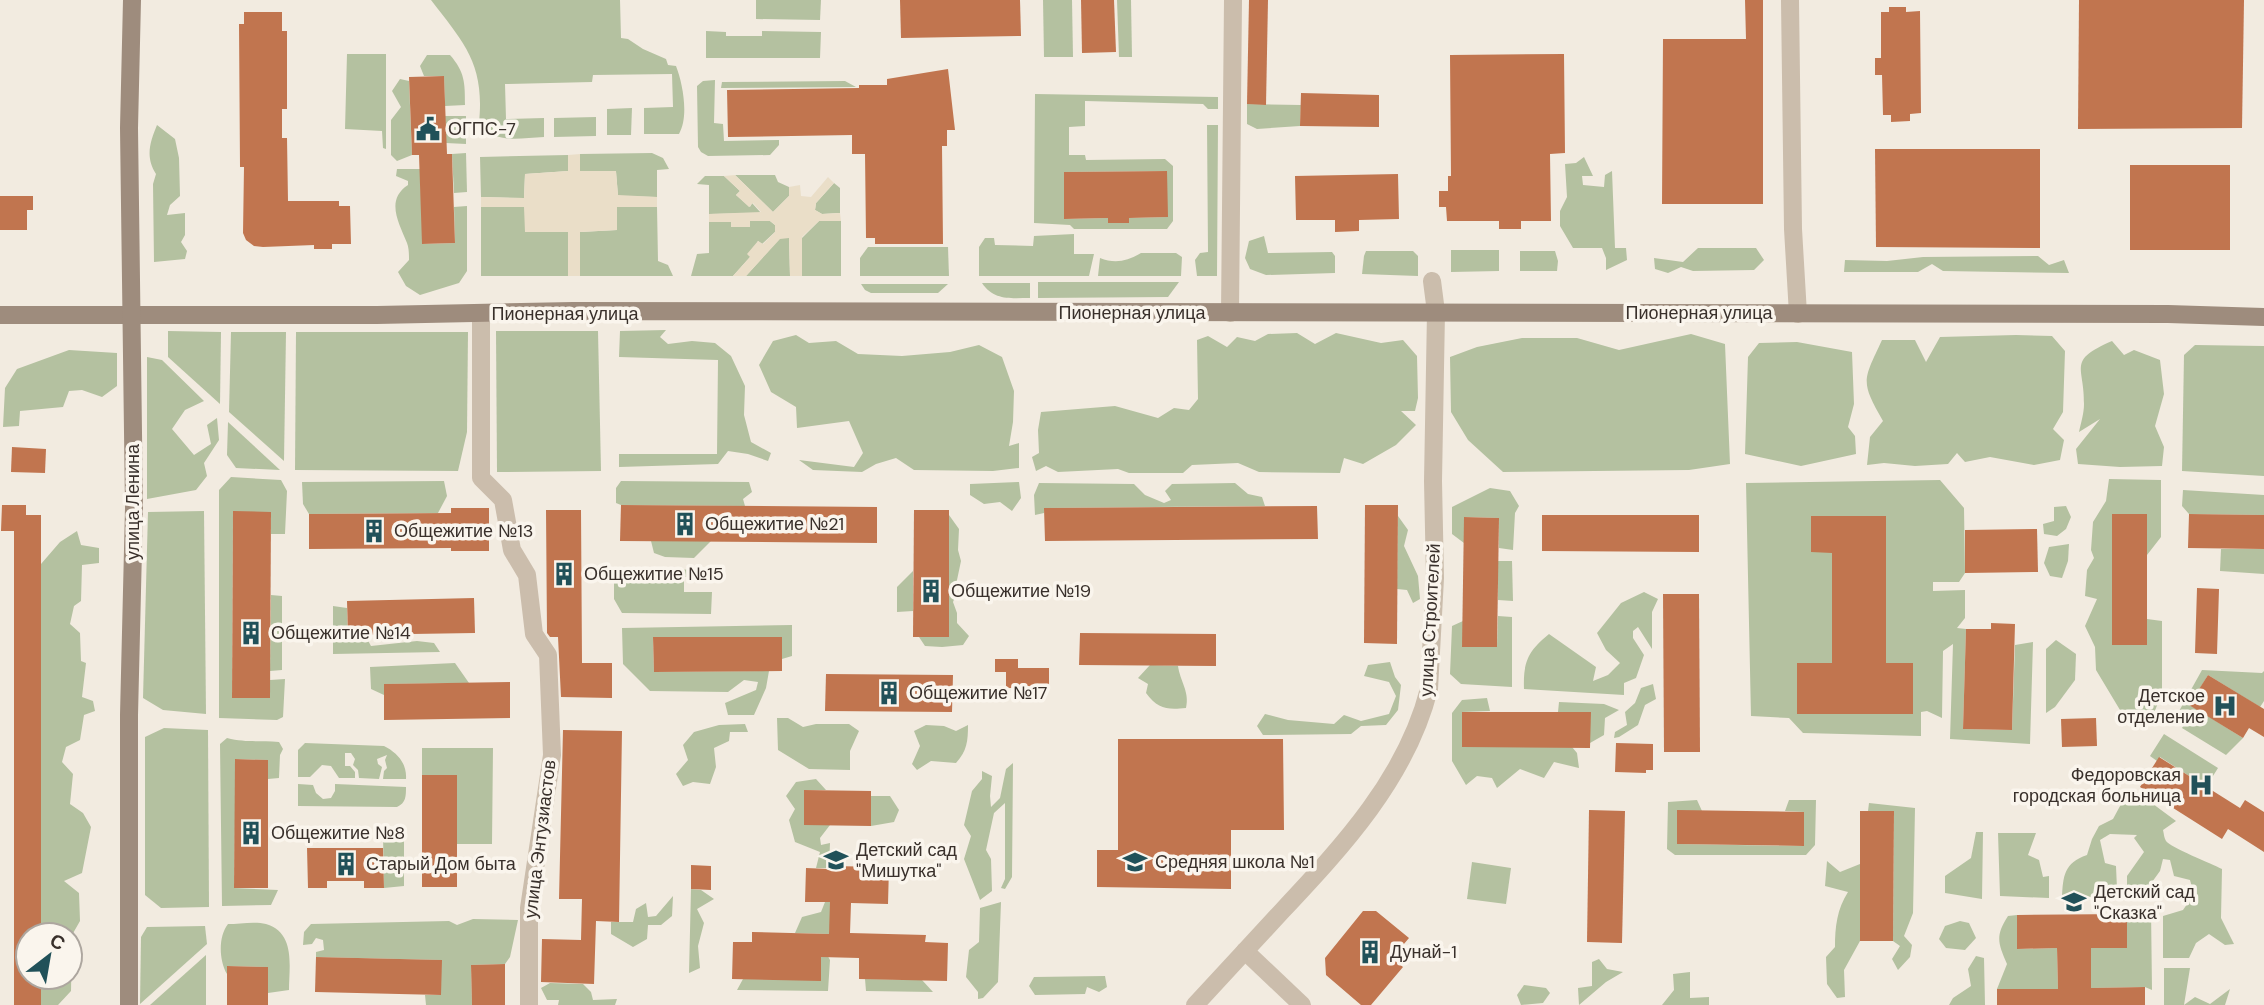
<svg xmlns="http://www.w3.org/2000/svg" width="2264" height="1005" font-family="'DM Sans',sans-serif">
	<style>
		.green { fill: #b4c1a0; fill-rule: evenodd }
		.plaza { fill: #eadec8 }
		.building { fill: #c1754f }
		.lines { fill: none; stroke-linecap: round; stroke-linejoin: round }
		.street { stroke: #cbbdac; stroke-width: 18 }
		.secondary { stroke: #9e8c7d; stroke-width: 18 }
		.labels { text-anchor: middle; stroke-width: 7; stroke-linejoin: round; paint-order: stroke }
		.poi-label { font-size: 18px; fill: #39302b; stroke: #faf5ed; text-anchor: start }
		.street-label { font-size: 18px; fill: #39302b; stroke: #faf5ed }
	</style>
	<rect width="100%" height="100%" fill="#f2ebe0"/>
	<g class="green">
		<path d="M 431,0 L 620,0 L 621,38 L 628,39 L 643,49 L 666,59 L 668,65 L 676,66 C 683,84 689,117 679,134 L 644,134 L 644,108 L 673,107 L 672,74 L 593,75 L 592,82 L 505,84 L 506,119 L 544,118 L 544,137 C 519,138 496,145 479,123 C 485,64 464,43 431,0 Z"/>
		<path d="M 756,0 L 821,0 L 820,20 L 756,19 Z"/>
		<path d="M 1043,0 L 1072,0 L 1073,57 L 1044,57 Z"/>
		<path d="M 1117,0 L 1131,0 L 1132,57 L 1119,57 Z"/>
		<path d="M 706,31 L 726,32 L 726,36 L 762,36 L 762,31 L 821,32 L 820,58 L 706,58 Z"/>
		<path d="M 347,54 L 386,54 L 386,149 L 383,148 L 382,131 L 345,129 Z"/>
		<path d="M 427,55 L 450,55 C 465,72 465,83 465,105 L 445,106 L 444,76 L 424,76 L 420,66 Z"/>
		<path d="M 400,79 L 409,81 L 412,155 L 397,161 L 391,155 L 391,120 L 401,107 L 392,91 Z"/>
		<path d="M 715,80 L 714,123 L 723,124 L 724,141 L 779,140 L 779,145 L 770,155 L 708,156 L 701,152 L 698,147 L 697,86 L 703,81 Z"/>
		<path d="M 845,81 L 856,87 L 721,88 L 722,82 Z"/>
		<path d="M 1035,94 L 1218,97 L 1218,109 L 1208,109 L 1203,104 L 1085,101 L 1085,126 L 1069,127 L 1069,155 L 1085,155 L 1086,160 L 1165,159 L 1173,166 L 1173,221 L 1167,229 L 1074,229 L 1070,225 L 1034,223 ZM 1167,171 L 1167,217 L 1129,218 L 1128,223 L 1108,223 L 1108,218 L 1064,219 L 1064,172 Z"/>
		<path d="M 1247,104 L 1301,105 L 1300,126 L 1257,129 L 1247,124 Z"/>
		<path d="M 632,108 L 631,135 L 607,135 L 607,109 Z"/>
		<path d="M 445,116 L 466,116 L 466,144 L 446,143 Z"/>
		<path d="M 596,117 L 596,136 L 554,137 L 554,118 Z"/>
		<path d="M 157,125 L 175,139 L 179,158 L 180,196 L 170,205 L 167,215 L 185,213 L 185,235 L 181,242 L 187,251 L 185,259 L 154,262 L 153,184 L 156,174 C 145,157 150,142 157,125 Z"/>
		<path d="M 1207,125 L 1218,125 L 1217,276 L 1197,276 L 1195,260 L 1200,253 L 1208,252 Z"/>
		<path d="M 466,153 L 467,192 L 454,193 L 452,154 Z"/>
		<path d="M 652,153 L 663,158 L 669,169 L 657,170 L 657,197 L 618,196 L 616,172 L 580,171 L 580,154 Z"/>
		<path d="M 568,155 L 569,171 L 525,174 L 524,198 L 481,197 L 480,157 Z"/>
		<path d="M 1584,157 L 1593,176 L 1582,176 L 1583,185 L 1604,187 L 1605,175 L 1612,171 L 1615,248 L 1626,248 L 1627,260 L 1606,270 L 1606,258 L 1602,248 L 1573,248 L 1560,226 L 1560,211 L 1567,197 L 1565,164 L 1576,163 Z"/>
		<path d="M 397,169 L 420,169 L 423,244 L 455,243 L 454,207 L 467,206 L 467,271 L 459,283 L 420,295 L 406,286 L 398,272 L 409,260 C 409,255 409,248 407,243 C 399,223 385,200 408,185 L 408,181 L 396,176 Z"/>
		<path d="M 735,175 L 775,175 L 778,182 L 789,187 L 789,196 L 773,212 Z"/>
		<path d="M 705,176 L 724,176 L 740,191 L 736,195 L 750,207 L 752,203 L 761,213 L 709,214 L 709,185 L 697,184 Z"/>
		<path d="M 834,183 L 840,188 L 840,213 L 822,214 L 815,210 L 816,203 Z"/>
		<path d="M 481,207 L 525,207 L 526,232 L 568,232 L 568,276 L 481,276 Z"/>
		<path d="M 617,207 L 657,207 L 658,261 L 668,265 L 673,276 L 580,276 L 580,232 L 617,230 Z"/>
		<path d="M 750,221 L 770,221 L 775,225 L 775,232 L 762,244 L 758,241 L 750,257 L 733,276 L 691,276 L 697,254 L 709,253 L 709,222 L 731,222 L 732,227 L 749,227 Z"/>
		<path d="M 819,221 L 841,221 L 841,276 L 802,276 L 802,238 Z"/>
		<path d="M 1074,234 L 1074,254 L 1094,254 L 1089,276 L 979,276 L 979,247 L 985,238 L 994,238 L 995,245 L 1033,246 L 1034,236 Z"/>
		<path d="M 1264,236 L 1268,253 L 1332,252 L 1335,256 L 1335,273 L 1266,275 L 1250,269 L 1245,258 L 1249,241 Z"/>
		<path d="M 780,238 L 789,238 L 790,276 L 746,276 Z"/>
		<path d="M 868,247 L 948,247 L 949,276 L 860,276 L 860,258 Z"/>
		<path d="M 1698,248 L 1756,248 L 1764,260 L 1754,270 L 1693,271 L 1681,267 L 1668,273 L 1655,269 L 1654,258 L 1683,262 Z"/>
		<path d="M 1451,250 L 1499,250 L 1499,271 L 1451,272 Z"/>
		<path d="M 1366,251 L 1413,251 L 1418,256 L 1418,276 L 1362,274 L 1364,256 Z"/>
		<path d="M 1520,251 L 1555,251 L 1558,261 L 1557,271 L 1520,271 Z"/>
		<path d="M 1141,253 L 1176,253 L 1182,257 L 1181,276 L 1098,276 L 1100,258 C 1115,264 1128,261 1141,253 Z"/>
		<path d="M 2038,256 L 2049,265 L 2064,260 L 2069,273 L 1943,271 L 1932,264 L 1918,272 L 1844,272 L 1845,260 L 1887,261 L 1923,257 Z"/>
		<path d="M 1038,282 L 1179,282 L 1168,297 L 1038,298 Z"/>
		<path d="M 982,283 L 1030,283 L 1030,298 C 1011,298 994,301 982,283 Z"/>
		<path d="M 861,284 L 948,284 L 938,293 L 871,293 L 865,290 Z"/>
		<path d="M 666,330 L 660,337 L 668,344 L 692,341 L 715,343 L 731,356 L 745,386 L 744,415 L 751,442 L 771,453 L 768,461 L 748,454 L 728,451 L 718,464 L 619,467 L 619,454 L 717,454 L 718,360 L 619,357 L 620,331 Z"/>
		<path d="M 168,331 L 221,332 L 220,404 L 168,357 Z"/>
		<path d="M 496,331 L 598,331 L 601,471 L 497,472 Z"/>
		<path d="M 231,332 L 286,332 L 284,461 L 229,412 Z"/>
		<path d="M 296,332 L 468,332 L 467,432 L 458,471 L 295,470 Z"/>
		<path d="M 1297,333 L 1315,344 L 1336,333 L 1381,343 L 1403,340 L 1417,356 L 1418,398 L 1415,411 L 1401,411 L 1416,425 L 1396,445 L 1363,464 L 1344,458 L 1340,473 L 1259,472 L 1238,463 L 1192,465 L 1183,473 L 1129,473 L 1118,469 L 1058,472 L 1046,466 L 1036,471 L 1032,457 L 1039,453 L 1038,430 L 1041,412 L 1115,406 L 1158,418 L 1174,408 L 1189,410 L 1198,399 L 1197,340 L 1208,336 L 1227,347 L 1237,337 L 1255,341 L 1268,334 Z"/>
		<path d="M 1691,334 L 1725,344 L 1730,464 L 1689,470 L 1503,472 L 1468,440 L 1451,412 L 1450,357 L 1477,347 L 1522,338 L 1577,338 L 1619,350 Z"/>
		<path d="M 796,335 L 809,343 L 836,341 L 858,354 L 902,356 L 950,352 L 979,345 L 1002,357 L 1014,391 L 1013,422 L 1009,446 L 1019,443 L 1019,468 L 993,471 L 914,470 L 896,458 L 876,464 L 862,472 L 813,470 L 799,460 L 854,467 L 863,453 L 849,421 L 797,428 L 796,407 L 771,392 L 759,365 L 773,341 Z"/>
		<path d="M 2016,335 L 2052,336 L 2065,351 L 2063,412 L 2053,429 L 2064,440 L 2060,460 L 2034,465 L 1990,457 L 1965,462 L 1957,453 L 1948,464 L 1915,466 L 1884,463 L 1867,465 L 1870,437 L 1883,421 C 1860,381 1863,381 1882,340 L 1915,340 L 1926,362 L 1940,337 Z"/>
		<path d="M 2112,341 L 2124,355 L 2134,350 L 2160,360 L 2164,394 L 2155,426 L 2164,447 L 2162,466 L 2120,467 L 2078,464 L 2076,449 L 2100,419 L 2079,432 C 2081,423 2084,413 2084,404 C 2085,366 2066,361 2112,341 Z"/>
		<path d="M 1797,342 L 1852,352 L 1854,404 L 1848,427 L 1855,436 L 1856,454 L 1801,466 L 1745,454 L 1748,357 L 1759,343 Z"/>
		<path d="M 2195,345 L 2264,346 L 2264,476 L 2182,471 L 2184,355 Z"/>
		<path d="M 69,350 L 117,353 L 117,386 L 102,397 L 82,390 L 69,391 L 63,407 L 20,411 L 19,426 L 3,427 L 5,388 L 17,369 Z"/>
		<path d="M 147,357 L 162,360 L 204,401 L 185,410 L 172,429 L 194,455 L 211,444 L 207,425 L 217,418 L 219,440 L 204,463 L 207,476 L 196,490 L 147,499 Z"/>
		<path d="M 228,422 L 280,470 L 236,468 L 227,455 Z"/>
		<path d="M 231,477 L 281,480 L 287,491 L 285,534 L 271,534 L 271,512 L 233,512 L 232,698 L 269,698 L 270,680 L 285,679 L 283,717 L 277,720 L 219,718 L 219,490 Z"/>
		<path d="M 2109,479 L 2161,480 L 2161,537 L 2147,555 L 2147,514 L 2112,515 L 2112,645 L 2147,645 L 2147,619 L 2162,621 L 2162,693 L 2154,713 L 2137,719 L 2123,715 L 2096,670 L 2095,647 L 2085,626 L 2097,599 L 2085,596 L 2087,570 L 2094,558 L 2091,550 L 2093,522 L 2106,501 Z"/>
		<path d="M 1940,480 L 1964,508 L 1965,573 L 1959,582 L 1933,582 L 1933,591 L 1965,590 L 1965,618 L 1957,628 L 1966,629 L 1963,729 L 2012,730 L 2015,645 L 2033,642 L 2030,744 L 1950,739 L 1953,644 L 1943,651 L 1942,718 L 1927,711 L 1921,712 L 1921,736 L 1803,733 L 1789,718 L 1751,716 L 1746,483 Z"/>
		<path d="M 444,481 L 447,496 L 438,513 L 309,514 L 303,504 L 302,482 Z"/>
		<path d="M 621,481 L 749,482 L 752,492 L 743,499 L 745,506 L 621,505 L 616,503 L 616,488 Z"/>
		<path d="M 1019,482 L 1021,498 L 1012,511 L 1000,502 L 984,504 L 970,495 L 970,484 Z"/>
		<path d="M 1039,483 L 1134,484 L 1145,495 L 1164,503 L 1171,500 L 1165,491 L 1172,484 L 1235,483 L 1248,494 L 1262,497 L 1265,506 L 1045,508 L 1044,513 L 1035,515 L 1034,495 Z"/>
		<path d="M 1490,488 L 1510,491 L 1519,506 L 1515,513 L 1513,550 L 1499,548 L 1499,518 L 1465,517 L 1464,543 L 1452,534 L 1452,507 Z"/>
		<path d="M 2183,490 L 2264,495 L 2264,515 L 2189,514 L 2182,506 Z"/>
		<path d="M 2066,506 L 2071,517 L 2066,529 L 2057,536 L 2044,534 L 2043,524 L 2054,521 L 2054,507 Z"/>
		<path d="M 204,511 L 206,714 L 163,710 L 143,698 L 148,512 Z"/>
		<path d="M 949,515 L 959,529 L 958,550 L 961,561 L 957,580 L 957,592 L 953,602 L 957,613 L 957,623 L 969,636 L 963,645 L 942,647 L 925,646 L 919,637 L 949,637 Z"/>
		<path d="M 1398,516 L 1408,530 L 1404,546 L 1418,576 L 1420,599 L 1413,603 L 1407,590 L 1397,589 Z"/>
		<path d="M 77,531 L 81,545 L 99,548 L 99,563 L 82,565 L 81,601 L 74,606 L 70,624 L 80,633 L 81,661 L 86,663 L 82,697 L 93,701 L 95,711 L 84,715 L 80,740 L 66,747 L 62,762 L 73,774 L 70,804 L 83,813 L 91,827 L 82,873 L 64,881 L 79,893 L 80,921 L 72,935 L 71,991 L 58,1005 L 41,1005 L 41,977 L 70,977 L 70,935 L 41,935 L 41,564 L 60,542 Z"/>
		<path d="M 651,541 L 711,541 L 694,558 L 665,557 L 654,553 Z"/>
		<path d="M 2069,544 L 2068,561 L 2062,578 L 2050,576 L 2044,563 L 2049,547 Z"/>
		<path d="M 2221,549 L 2264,549 L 2264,574 L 2220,571 Z"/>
		<path d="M 1498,561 L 1512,561 L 1513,601 L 1498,600 Z"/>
		<path d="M 712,569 L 713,575 L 684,577 L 684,592 L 712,592 L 711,614 L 622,613 L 614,599 L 614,575 L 621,571 Z"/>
		<path d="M 913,571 L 913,611 L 897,612 L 897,587 Z"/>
		<path d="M 1644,592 L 1658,599 L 1652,612 L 1652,649 L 1638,627 L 1633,631 L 1633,638 L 1644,655 L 1636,678 L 1624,683 L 1624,695 L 1524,689 C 1523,662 1528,651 1549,634 L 1596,667 L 1593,681 L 1608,675 L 1620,663 L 1606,650 L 1597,633 L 1621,603 Z"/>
		<path d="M 271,595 L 282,596 L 282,670 L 270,671 Z"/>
		<path d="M 333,606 L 347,608 L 348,635 L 365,635 L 371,646 L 417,641 L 434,643 L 440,652 L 333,654 Z"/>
		<path d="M 1498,616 L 1512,617 L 1512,687 L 1461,684 L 1450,674 L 1452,626 L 1463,621 L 1463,647 L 1497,647 Z"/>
		<path d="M 792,625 L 792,656 L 782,659 L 781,637 L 653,637 L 654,672 L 769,671 L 766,688 L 754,715 L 728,715 L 725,703 L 756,690 L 758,682 L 744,680 L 728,692 L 650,691 L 623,664 L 622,628 Z"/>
		<path d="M 2056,640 L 2076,654 L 2075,680 L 2055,707 L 2046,713 L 2046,649 Z"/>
		<path d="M 1390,662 L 1395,677 L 1401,685 L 1398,710 L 1386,725 L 1361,726 L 1351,734 L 1263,735 L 1257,726 L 1265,714 L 1288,720 L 1334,724 L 1344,715 L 1361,721 L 1389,714 L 1396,696 L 1389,682 L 1364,676 L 1368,665 Z"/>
		<path d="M 455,663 L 469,683 L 384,684 L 384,695 L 371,689 L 370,667 Z"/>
		<path d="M 1150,665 L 1178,666 C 1180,681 1190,692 1186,708 C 1167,710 1158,709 1146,693 L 1148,684 L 1138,678 Z"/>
		<path d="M 2202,670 L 2262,673 L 2264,671 L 2264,701 L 2260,707 L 2208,675 L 2190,705 L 2243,738 L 2226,755 L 2182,728 L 2187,719 L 2178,713 Z"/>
		<path d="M 1653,684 L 1656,699 L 1645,705 L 1638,725 L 1619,737 L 1614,738 L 1615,732 L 1627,725 L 1625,712 L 1635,703 L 1641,688 Z"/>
		<path d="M 1487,698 L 1490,711 L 1462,712 L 1462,747 L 1572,747 L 1577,753 L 1579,768 L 1554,762 L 1544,778 L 1520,769 L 1497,788 L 1492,778 L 1477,776 L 1466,785 L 1452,761 L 1452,713 L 1462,700 Z"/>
		<path d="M 1559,702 L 1604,704 L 1619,710 L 1605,718 L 1604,735 L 1590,743 L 1590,712 L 1558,712 Z"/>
		<path d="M 777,718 L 788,718 L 803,727 L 816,724 L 849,724 L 859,731 L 850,751 L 850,770 L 809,769 L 778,750 Z"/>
		<path d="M 745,724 L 748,732 L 730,732 L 729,741 L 714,748 L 716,767 L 710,784 L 693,782 L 683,786 L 676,774 L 688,760 L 683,745 L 694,732 L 719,725 Z"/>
		<path d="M 926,725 L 944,726 L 956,731 L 968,725 C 968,741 967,751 956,763 L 931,761 L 917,770 L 912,764 L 920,746 L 914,731 Z"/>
		<path d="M 164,728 L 208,730 L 209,907 L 161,908 L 145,895 L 145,737 Z"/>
		<path d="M 2164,734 L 2218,768 L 2206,787 L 2160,757 L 2157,761 L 2150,756 Z"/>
		<path d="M 227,738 C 246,743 259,740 279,742 L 283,749 L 280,755 L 279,778 L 268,779 L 268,760 L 236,759 L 234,888 L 278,890 L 271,905 L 222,906 L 220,744 Z"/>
		<path d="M 305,743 L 384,746 C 398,753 407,764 406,779 L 383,779 L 384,771 L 387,768 L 385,760 L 387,755 L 377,759 L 378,764 L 382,767 L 379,779 L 359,778 L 358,770 L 353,765 L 355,759 L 351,753 L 345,753 L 345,766 L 350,766 L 355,772 L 355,778 L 339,778 L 331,766 L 322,765 L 310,777 L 298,777 L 298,750 Z"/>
		<path d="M 422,748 L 493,748 L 492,844 L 457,844 L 457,776 L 422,775 Z"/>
		<path d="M 1013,763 L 1012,877 L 1005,889 L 1001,888 L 1005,879 L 1005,803 L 994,813 L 986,850 L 991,859 L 992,891 L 980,900 L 964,859 L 971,836 L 964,825 L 972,791 L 982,779 L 982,771 L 992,776 L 990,796 L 991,807 L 1000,798 L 1006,769 Z"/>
		<path d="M 816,779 L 826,790 L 804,790 L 804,824 L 830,825 L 820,838 L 821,845 L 830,843 L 829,868 L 816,868 L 820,852 L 795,842 L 789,820 L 795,809 L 786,796 L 796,782 Z"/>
		<path d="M 298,784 L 313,785 L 316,793 L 323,799 L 331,798 L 335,791 L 335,784 L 406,787 C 406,796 406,803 397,807 L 298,806 Z"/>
		<path d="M 2134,790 L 2176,821 L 2163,830 C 2164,834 2164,838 2166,841 C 2170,847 2212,864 2222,869 L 2221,918 L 2234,944 L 2225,945 L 2209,934 L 2196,943 L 2189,958 L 2163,958 L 2163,916 L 2183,910 L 2194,894 L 2190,880 L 2174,876 L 2170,860 L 2163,859 L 2160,871 L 2142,896 L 2127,896 L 2127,876 L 2144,852 L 2134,838 L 2137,835 L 2110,834 L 2100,840 L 2105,863 L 2116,866 L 2117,889 L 2103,898 L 2062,898 C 2063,876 2064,863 2087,855 L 2092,839 L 2099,826 L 2113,819 L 2126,795 Z"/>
		<path d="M 871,796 L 890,796 L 899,810 L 894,822 L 871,826 Z"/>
		<path d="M 1697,800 L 1702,811 L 1678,844 L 1803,846 L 1804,812 L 1785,811 L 1789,800 L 1816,800 L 1815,845 L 1806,855 L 1675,855 L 1667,849 L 1668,802 Z"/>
		<path d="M 1869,803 L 1915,808 L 1913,913 L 1904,936 L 1912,945 L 1910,957 L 1898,970 L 1892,959 L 1900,946 L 1893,941 L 1894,811 L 1868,811 Z"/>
		<path d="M 1976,832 L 1983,832 L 1982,899 L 1945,893 L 1945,876 L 1971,858 Z"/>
		<path d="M 1998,833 L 2036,833 L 2028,855 L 2039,860 L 2043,877 L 2049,876 L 2049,898 L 2000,896 Z"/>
		<path d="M 383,834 L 404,838 L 404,886 L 384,888 Z"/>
		<path d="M 1827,861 L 1840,872 L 1860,864 L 1860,941 L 1844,970 L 1845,997 L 1837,998 L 1827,984 L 1826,957 L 1835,947 C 1835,927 1837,909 1848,892 L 1825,886 Z"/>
		<path d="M 1472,862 L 1511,868 L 1506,904 L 1467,899 Z"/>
		<path d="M 691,889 L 701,890 L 714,899 L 697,909 L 704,923 L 698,946 L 700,968 L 689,973 Z"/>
		<path d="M 673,896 L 672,916 L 661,925 L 648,925 L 647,939 L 633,947 L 611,934 L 611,922 L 633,922 L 636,909 L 646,903 L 648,917 L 656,916 Z"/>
		<path d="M 825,902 L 833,902 L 829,934 L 795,933 L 802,917 L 821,912 Z"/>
		<path d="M 1001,902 L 998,982 L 983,998 L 978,999 L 978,992 L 966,977 L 969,950 L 979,942 L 980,908 Z"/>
		<path d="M 2129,908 L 2151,909 L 2152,990 L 2145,987 L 2091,988 L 2091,948 L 2127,948 L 2127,914 L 2120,914 Z"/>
		<path d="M 2017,915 L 2018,949 L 2057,948 L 2058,989 L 1997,989 L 2007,964 C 1998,943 1995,936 2008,916 Z"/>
		<path d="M 473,919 L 518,920 L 510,957 L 505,964 L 471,965 L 472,1005 L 426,1005 L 425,995 L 441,995 L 441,960 L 316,957 L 316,952 L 324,950 L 323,940 L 316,938 L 312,944 L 303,945 L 304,932 L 311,924 L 449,921 L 457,925 Z"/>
		<path d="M 1960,921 L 1969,923 L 1976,938 L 1965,950 L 1946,948 L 1939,939 L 1945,926 Z"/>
		<path d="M 228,924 C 239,924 255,921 266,924 C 296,933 289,967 289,990 L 268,993 L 268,967 L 227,966 L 227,974 C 219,960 218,937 228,924 Z"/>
		<path d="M 205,926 L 207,944 L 140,1004 L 141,937 L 147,927 Z"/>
		<path d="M 821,951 L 825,951 L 830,960 L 828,991 L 737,990 L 743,979 L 821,980 Z"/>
		<path d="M 206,955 L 206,1005 L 150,1005 Z"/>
		<path d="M 1976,956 L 1984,958 L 1985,1005 L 1949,1005 L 1953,998 L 1971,986 L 1968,969 Z"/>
		<path d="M 1599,959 L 1607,969 L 1623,972 L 1606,982 L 1579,1005 L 1578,988 L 1592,986 L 1592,962 Z"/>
		<path d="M 2164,968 L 2190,968 L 2184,1005 L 2195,997 L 2210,1004 L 2230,989 L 2225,1005 L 2164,1005 Z"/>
		<path d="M 1690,972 L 1690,998 L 1709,997 L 1709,1005 L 1662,1005 L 1674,990 L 1673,974 Z"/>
		<path d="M 1105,976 L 1107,987 L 1099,992 L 1087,987 L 1085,994 L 1035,995 L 1029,986 L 1034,977 Z"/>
		<path d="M 865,979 L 922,980 L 933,992 L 866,991 Z"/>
		<path d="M 550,983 L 583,984 L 591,992 L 593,1000 L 617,999 L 615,1005 L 558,1005 L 559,1000 L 547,1000 L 541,988 Z"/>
		<path d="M 1524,985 L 1546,988 L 1550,993 L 1543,1003 L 1521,1005 L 1517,995 Z"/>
	</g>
	<g class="plaza">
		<path d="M 580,154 L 580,171 L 616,171 L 618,195 L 657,197 L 657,207 L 617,207 L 617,230 L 580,232 L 580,276 L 568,276 L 568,232 L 525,232 L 524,207 L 481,207 L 481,197 L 524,198 L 525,174 L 568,171 L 568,155 Z"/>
		<path d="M 735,175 L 773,212 L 789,196 L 789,187 L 800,185 L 801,196 L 811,197 L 828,177 L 834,183 L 816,203 L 815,210 L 822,214 L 840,213 L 841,221 L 819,221 L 802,237 L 802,276 L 790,276 L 789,238 L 780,239 L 746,276 L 733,276 L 750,257 L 747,254 L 758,241 L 763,244 L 775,232 L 775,225 L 770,221 L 750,221 L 750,227 L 731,227 L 731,222 L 709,222 L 709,214 L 761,212 L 753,203 L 749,207 L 736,195 L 740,191 L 724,176 Z"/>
	</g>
	<g class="building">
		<path d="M 900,0 L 1020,0 L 1021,36 L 901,38 Z"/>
		<path d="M 1081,0 L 1114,0 L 1116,52 L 1082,53 Z"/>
		<path d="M 1249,0 L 1268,0 L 1266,105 L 1247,104 Z"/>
		<path d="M 1745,0 L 1763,0 L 1763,204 L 1662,204 L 1663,39 L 1746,39 Z"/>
		<path d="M 2079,0 L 2244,0 L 2242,128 L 2078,129 Z"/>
		<path d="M 1889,7 L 1906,7 L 1906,12 L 1920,11 L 1921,113 L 1910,114 L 1910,121 L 1891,122 L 1891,115 L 1883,115 L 1882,75 L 1875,75 L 1875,58 L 1881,58 L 1881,12 L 1889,12 Z"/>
		<path d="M 244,12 L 282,12 L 282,31 L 287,31 L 287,109 L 282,109 L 282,138 L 287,138 L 288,201 L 339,201 L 339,206 L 350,206 L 351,244 L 332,244 L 332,249 L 314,249 L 314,245 L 263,247 L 254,246 L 246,240 L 243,233 L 244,167 L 240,167 L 239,24 L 244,24 Z"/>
		<path d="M 1564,54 L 1565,153 L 1550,154 L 1551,221 L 1521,221 L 1521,229 L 1499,229 L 1499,221 L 1447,221 L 1446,207 L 1439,207 L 1439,191 L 1448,191 L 1448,176 L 1451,176 L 1450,55 Z"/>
		<path d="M 948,69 L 955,130 L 947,130 L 947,146 L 942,146 L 943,244 L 875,244 L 875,238 L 866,238 L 865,154 L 852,154 L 852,135 L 728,137 L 727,90 L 859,88 L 859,85 L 887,85 L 887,79 Z"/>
		<path d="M 444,76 L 447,154 L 452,154 L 455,243 L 422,244 L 419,155 L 412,155 L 409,77 Z"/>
		<path d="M 1301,93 L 1379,95 L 1379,127 L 1300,126 Z"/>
		<path d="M 1875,149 L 2040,149 L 2040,248 L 1876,247 Z"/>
		<rect x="2130" y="165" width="100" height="85"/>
		<path d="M 1167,171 L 1168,217 L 1129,218 L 1129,223 L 1108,223 L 1108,218 L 1064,219 L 1064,172 Z"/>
		<path d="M 1398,174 L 1399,219 L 1359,220 L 1359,231 L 1335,232 L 1335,220 L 1296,220 L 1295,176 Z"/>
		<path d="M 0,196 L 33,196 L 33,210 L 27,210 L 27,230 L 0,230 Z"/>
		<path d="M 12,447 L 46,449 L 45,473 L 11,472 Z"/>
		<path d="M 2,505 L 26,505 L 26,515 L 41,515 L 41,935 L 28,935 L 28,977 L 41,977 L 41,1005 L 14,1005 L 14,531 L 1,531 Z"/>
		<path d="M 621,505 L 877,507 L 877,543 L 620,541 Z"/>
		<path d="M 1365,505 L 1398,505 L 1397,644 L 1364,643 Z"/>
		<path d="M 1317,506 L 1318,539 L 1045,541 L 1044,508 Z"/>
		<path d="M 451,508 L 489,508 L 489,551 L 451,551 L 451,548 L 309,549 L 309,514 L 451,513 Z"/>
		<path d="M 546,510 L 581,510 L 582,663 L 612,663 L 612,698 L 561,697 L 558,637 L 550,637 L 547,633 Z"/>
		<path d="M 914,510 L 949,510 L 949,637 L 913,637 Z"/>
		<path d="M 233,511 L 271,512 L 270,698 L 232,698 Z"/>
		<rect x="2112" y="514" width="35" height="131"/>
		<path d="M 2189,514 L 2264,515 L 2264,549 L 2188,548 Z"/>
		<path d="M 1542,515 L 1699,515 L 1699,552 L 1542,551 Z"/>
		<path d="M 1811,516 L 1886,516 L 1886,663 L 1913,663 L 1913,714 L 1797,714 L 1797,663 L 1832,663 L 1832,553 L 1811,552 Z"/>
		<path d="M 1464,517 L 1499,518 L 1497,647 L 1462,647 Z"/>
		<path d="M 2037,529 L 2038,572 L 1965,573 L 1965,530 Z"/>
		<path d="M 2197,588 L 2219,589 L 2217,654 L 2195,653 Z"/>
		<path d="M 1663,594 L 1699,594 L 1700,752 L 1664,752 Z"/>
		<path d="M 474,598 L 475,633 L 348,635 L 347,601 Z"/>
		<path d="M 1991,623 L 2015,624 L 2012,730 L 1963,729 L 1966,629 L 1991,629 Z"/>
		<path d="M 1080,633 L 1216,634 L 1216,666 L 1079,665 Z"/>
		<path d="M 653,637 L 782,637 L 782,671 L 654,672 Z"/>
		<path d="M 995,659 L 1018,659 L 1018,668 L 1049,668 L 1049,688 L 1006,688 L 1006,672 L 995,672 Z"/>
		<path d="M 826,674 L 953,675 L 952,712 L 825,711 Z"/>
		<path d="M 2208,675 L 2264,709 L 2264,737 L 2249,728 L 2243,738 L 2189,705 Z"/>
		<path d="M 510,682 L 510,718 L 384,720 L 384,684 Z"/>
		<path d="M 1462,712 L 1591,712 L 1590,748 L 1462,747 Z"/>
		<path d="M 2096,718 L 2097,746 L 2062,747 L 2061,719 Z"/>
		<path d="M 563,730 L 622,731 L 619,922 L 596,921 L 594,984 L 541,982 L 542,939 L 581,940 L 582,899 L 559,899 Z"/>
		<path d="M 1118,739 L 1283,739 L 1284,830 L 1231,830 L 1231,889 L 1097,887 L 1097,850 L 1118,850 Z"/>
		<path d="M 1616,743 L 1653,744 L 1653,770 L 1646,770 L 1646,773 L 1615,772 Z"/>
		<path d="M 2159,757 L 2240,808 L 2245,800 L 2264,812 L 2264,852 L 2228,829 L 2222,839 L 2140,787 Z"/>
		<path d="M 235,759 L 268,760 L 268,888 L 234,888 Z"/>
		<rect x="422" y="775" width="35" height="112"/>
		<path d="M 804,790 L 871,791 L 871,826 L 804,825 Z"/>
		<path d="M 1589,810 L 1625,811 L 1622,943 L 1587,942 Z"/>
		<path d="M 1677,810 L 1804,812 L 1804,846 L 1677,844 Z"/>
		<path d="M 1860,811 L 1894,811 L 1893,941 L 1860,941 Z"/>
		<path d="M 307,848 L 383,848 L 384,888 L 364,888 L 364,881 L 327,881 L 327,888 L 308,888 Z"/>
		<path d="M 691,865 L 711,866 L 711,890 L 691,889 Z"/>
		<path d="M 829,866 L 889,867 L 888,904 L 851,903 L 850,933 L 926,935 L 925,942 L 948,943 L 947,981 L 859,979 L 859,958 L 821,957 L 821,981 L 732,979 L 733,942 L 752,942 L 752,932 L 829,934 L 830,902 L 805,902 L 806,868 L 829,869 Z"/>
		<path d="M 1363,911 L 1376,911 L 1409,938 L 1392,958 L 1403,967 L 1371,1005 L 1361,1005 L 1326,975 L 1325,958 Z"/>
		<path d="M 2127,914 L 2127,948 L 2091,948 L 2091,988 L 2145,987 L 2145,1005 L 1997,1005 L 1997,989 L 2058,989 L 2057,948 L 2017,949 L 2017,915 Z"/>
		<path d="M 316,957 L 442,960 L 441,995 L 315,992 Z"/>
		<path d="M 505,964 L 505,1005 L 472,1005 L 471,965 Z"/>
		<path d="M 227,966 L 268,967 L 268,1005 L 227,1005 Z"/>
	</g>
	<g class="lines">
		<g class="street">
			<path d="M 1790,1 L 1793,229 L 1798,314"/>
			<path d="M 1230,313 L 1233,0"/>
			<path d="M 481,314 L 481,478 L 503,500 L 512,550 L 527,575 L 534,634 L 548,655 L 552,755 L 529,908 L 529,1005"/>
			<path d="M 1245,951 L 1302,1005"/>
			<path d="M 1195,1005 C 1224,974 1253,942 1282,911 C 1343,846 1407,777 1429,689 L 1435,578 L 1433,481 L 1436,312 L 1432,281"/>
		</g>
		<g class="secondary">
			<path d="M 0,315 L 377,315 L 573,311 L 2168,314 L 2264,317"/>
			<path d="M 129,1005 L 129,715 L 134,508 L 129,128 L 132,0"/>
		</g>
	</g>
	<defs>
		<g id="civic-bare" transform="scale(1.89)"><path d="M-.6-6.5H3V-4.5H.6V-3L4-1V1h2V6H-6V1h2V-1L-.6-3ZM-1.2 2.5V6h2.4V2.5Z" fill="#215159" stroke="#faf5ed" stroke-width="2.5" paint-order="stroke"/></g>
		<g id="building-bare" transform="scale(1.89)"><path d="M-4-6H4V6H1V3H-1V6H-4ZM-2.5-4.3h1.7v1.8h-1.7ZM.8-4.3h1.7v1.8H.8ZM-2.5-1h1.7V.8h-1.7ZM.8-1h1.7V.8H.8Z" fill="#215159" stroke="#faf5ed" stroke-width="2.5" paint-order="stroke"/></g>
		<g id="hospital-bare" transform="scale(1.89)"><path d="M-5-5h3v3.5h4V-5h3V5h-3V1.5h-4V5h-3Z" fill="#215159" stroke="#faf5ed" stroke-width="2.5" paint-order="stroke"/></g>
		<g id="school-bare" transform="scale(1.89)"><path d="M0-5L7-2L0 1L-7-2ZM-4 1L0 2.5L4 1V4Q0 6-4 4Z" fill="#215159" stroke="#faf5ed" stroke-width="2.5" paint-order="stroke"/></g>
	</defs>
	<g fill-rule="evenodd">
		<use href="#civic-bare" x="428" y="129"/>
		<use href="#building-bare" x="685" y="524"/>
		<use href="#building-bare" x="374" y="531"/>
		<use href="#building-bare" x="564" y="574"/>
		<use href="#building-bare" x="931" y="591"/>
		<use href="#building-bare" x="251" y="633"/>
		<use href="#building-bare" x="889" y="693"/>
		<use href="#hospital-bare" x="2225" y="706"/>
		<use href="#hospital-bare" x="2201" y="785"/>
		<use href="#building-bare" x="251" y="833"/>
		<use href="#school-bare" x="836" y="860"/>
		<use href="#school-bare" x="1135" y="862"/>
		<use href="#building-bare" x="346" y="864"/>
		<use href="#school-bare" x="2074" y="902"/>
		<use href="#building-bare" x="1370" y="952"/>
	</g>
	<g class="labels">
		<g class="poi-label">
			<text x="448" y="135">ОГПС-7</text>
			<text x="705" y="530">Общежитие №21</text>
			<text x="394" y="537">Общежитие №13</text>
			<text x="584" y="580">Общежитие №15</text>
			<text x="951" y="597">Общежитие №19</text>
			<text x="271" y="639">Общежитие №14</text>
			<text x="909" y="699">Общежитие №17</text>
			<text x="2205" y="702" text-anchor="end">Детское<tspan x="2205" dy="21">отделение</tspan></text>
			<text x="2181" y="781" text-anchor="end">Федоровская<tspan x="2181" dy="21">городская больница</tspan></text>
			<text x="271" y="839">Общежитие №8</text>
			<text x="856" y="856">Детский сад<tspan x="856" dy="21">"Мишутка"</tspan></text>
			<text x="1155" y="868">Средняя школа №1</text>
			<text x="366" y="870">Старый Дом быта</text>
			<text x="2094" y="898">Детский сад<tspan x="2094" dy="21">"Сказка"</tspan></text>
			<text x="1390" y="958">Дунай-1</text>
		</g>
		<g class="street-label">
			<text x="1132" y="319">Пионерная улица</text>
			<text x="1699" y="319">Пионерная улица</text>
			<text x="565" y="320">Пионерная улица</text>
			<text transform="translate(133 502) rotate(-90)" y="6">улица Ленина</text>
			<text transform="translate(1430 620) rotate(-87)" y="6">улица Строителей</text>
			<text transform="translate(540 839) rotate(-83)" y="6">улица Энтузиастов</text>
		</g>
	</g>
	<g transform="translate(49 956) rotate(31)"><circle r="33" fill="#faf5ed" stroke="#ada69f" stroke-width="2"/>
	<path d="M0-5L12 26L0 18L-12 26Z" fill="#215159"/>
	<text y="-10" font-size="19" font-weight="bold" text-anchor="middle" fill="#39302b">С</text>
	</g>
</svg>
